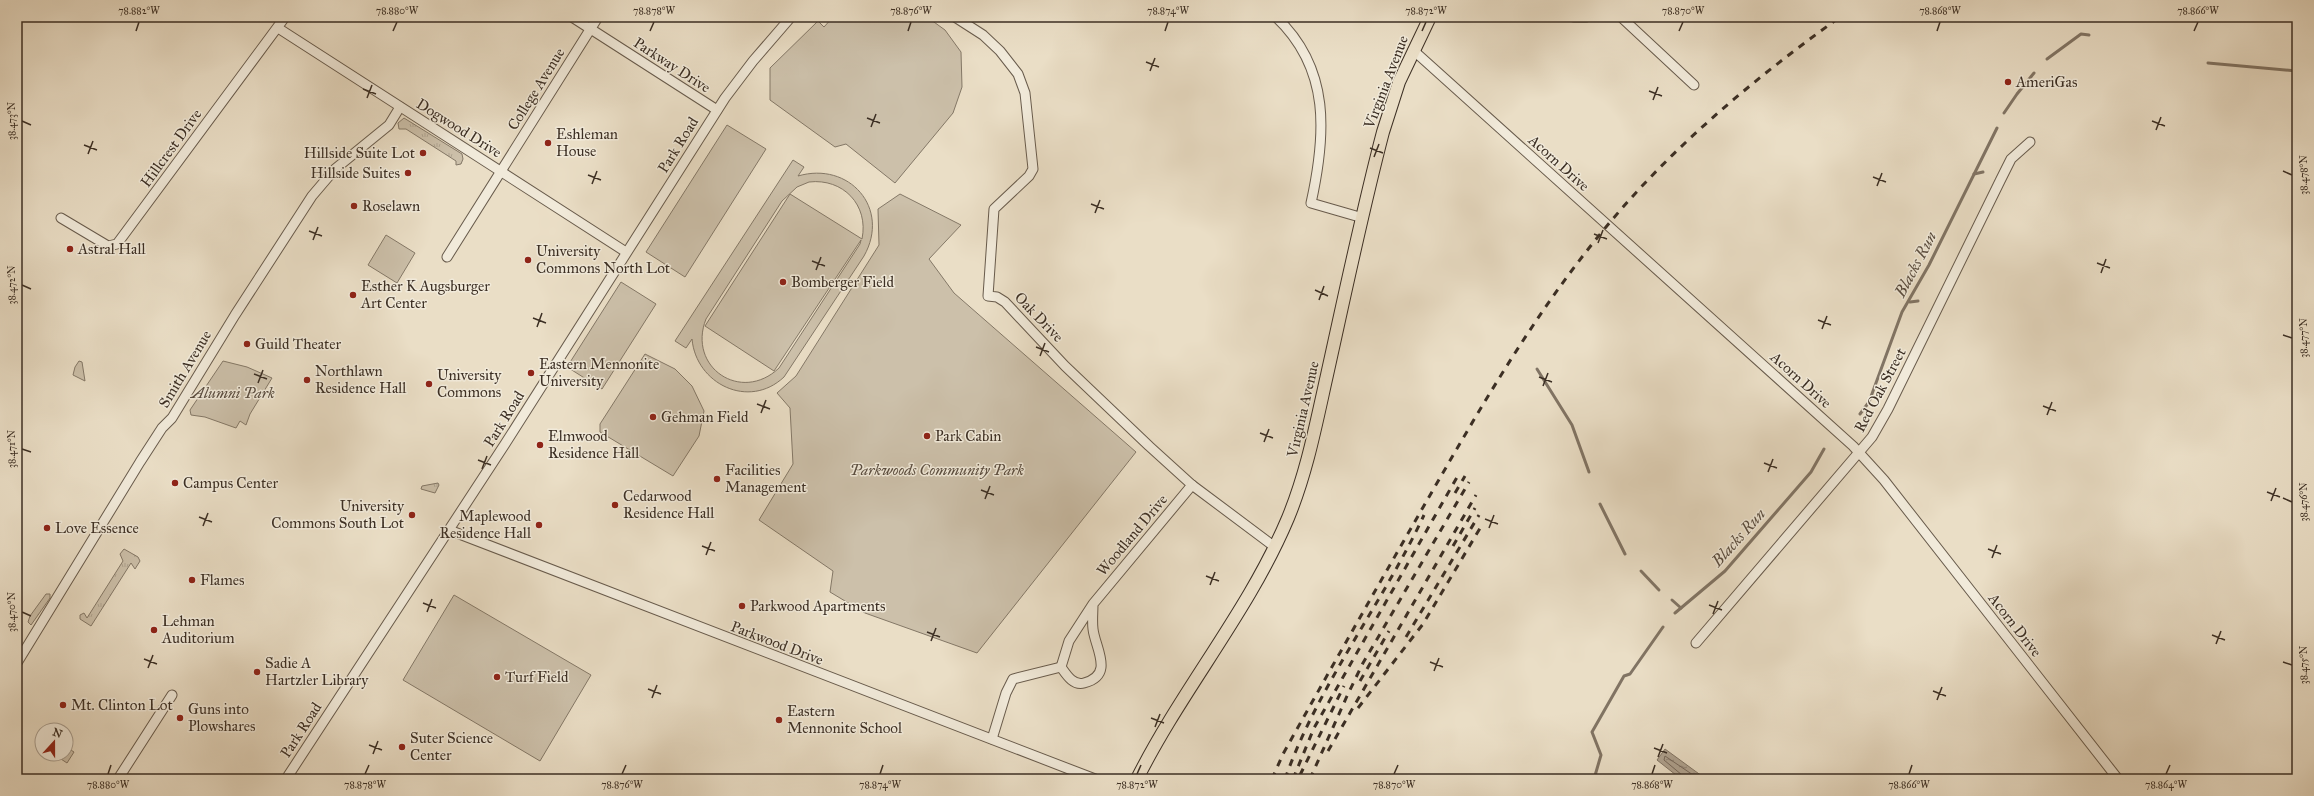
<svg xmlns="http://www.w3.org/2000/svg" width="2314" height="796" font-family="'IM FELL Great Primer',serif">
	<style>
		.grass { fill: url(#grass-tufts); stroke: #847867 }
		.green { fill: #ccc0aa; stroke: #847867; fill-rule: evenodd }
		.water { fill: url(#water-ripples); stroke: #817464 }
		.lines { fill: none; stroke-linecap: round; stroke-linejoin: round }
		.shore { stroke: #76685a; stroke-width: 1 }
		.stream { stroke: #817464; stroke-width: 3 }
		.minor-casing { stroke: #685b4c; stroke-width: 11 }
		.major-casing { stroke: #3c2f24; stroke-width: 14 }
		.minor { stroke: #f1eada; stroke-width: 9 }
		.major { stroke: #eadec6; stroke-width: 12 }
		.rail { stroke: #3c2f24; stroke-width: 3; stroke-dasharray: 7 7; stroke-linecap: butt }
		.ticks { fill: none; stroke: #3c2f24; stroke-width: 1.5 }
		.poi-dot { fill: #8f2418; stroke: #f1eada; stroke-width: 1.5 }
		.labels { text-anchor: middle; stroke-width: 3; stroke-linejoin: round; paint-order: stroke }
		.street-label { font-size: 15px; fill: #3c2f24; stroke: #f1eada }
		.poi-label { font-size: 15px; fill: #3c2f24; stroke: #f1eada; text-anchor: start }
		.park-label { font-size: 15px; font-style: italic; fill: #594c3f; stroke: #f1eada }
		.water-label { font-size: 16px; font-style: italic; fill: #594c3f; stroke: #f1eada }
		.neatline { fill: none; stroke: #3c2f24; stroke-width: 1.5 }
		.ticks-label { font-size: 10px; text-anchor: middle; fill: #3c2f24 }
	</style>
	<defs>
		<pattern id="grass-tufts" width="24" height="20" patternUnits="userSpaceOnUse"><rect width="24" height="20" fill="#ccc0aa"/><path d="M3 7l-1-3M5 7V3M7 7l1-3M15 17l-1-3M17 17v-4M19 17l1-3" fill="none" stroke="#b0a592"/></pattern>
		<pattern id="water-ripples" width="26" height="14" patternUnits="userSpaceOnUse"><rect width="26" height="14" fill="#afa28f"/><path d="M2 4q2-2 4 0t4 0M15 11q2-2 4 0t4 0" fill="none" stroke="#908475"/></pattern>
	</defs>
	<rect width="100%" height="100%" fill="#eadec6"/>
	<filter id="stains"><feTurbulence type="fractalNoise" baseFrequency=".005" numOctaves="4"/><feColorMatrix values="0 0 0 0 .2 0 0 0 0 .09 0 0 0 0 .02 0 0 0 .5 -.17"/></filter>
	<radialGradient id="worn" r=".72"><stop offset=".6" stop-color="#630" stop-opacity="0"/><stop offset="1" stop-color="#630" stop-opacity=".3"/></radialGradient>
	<g class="grass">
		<path d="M 404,118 L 462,154 L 463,159 L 461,164 L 456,165 L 456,161 L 406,129 L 399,129 L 398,123 Z"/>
		<path d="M 438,483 L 439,485 L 435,493 L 421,489 L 422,486 Z"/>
		<path d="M 124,549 L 138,557 L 140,561 L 135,569 L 131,563 L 91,626 L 80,619 L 80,615 L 84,613 L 87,618 L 123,561 L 120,554 Z"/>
		<path d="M 46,594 L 50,594 L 50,598 L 31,625 L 28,622 L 30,616 Z"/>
	</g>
	<g class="green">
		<path d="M 833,17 L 927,17 L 945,30 L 961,52 L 962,87 L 953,113 L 895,183 L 846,144 L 835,147 L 770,100 L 770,68 L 818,21 L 824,27 Z"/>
		<path d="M 727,125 L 766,149 L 685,277 L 646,252 Z"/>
		<path d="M 793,160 L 804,167 L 798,176 C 849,161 891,208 864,256 L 784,377 C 749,410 696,384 692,339 L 686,348 L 675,341 ZM 809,182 C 843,178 869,205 862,239 L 790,194 L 705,326 L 774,371 L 861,240 L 860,244 L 779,368 C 741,404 687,367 706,319 L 782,201 L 797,187 Z"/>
		<path d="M 900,194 L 961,225 L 929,259 L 954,293 L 1136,452 L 977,653 L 865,613 L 830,592 L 833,571 L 759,520 L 793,464 L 790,408 L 777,393 L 796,376 L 879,245 L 878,209 Z"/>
		<path d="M 386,235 L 415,253 L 397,283 L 368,265 Z"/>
		<path d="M 621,282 L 656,304 L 602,389 L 567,367 Z"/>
		<path d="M 645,354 L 675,369 L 692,386 L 704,411 L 699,436 L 673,476 L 600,432 L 600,424 Z"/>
		<path d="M 79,361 L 82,362 L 85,381 L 73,375 L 75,367 Z"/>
		<path d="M 223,361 L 247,367 L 272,378 L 250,414 L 246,425 L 240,421 L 236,428 L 205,417 L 191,415 L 190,410 Z"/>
		<path d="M 454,595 L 591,675 L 540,761 L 403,680 Z"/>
		<path d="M 66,747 L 74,752 L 67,763 L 58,757 L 60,754 L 66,754 Z"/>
	</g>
	<path class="water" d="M 1665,749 L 1706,779 L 1681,779 L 1657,760 Z"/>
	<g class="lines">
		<path class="shore" d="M 1683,779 L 1682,775 L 1664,760 L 1665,756 L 1699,779"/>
		<g class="stream">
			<path d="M 2047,59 L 2081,34 L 2089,35"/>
			<path d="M 2208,63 L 2297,71"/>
			<path d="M 2004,113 L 2017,94 L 2034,73"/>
			<path d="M 1974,174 L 1983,172"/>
			<path d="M 1910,302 L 1918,301"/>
			<path d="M 1537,369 L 1572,425 L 1589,472"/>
			<path d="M 1860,414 L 1869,402 L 1902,312 L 1929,265 L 1997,128"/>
			<path d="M 1600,504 L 1625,554"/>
			<path d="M 1641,571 L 1659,590"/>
			<path d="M 1672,600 L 1681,608"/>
			<path d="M 1675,613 L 1725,571 L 1811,472 L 1824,449"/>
			<path d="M 1594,779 L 1601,755 L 1592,732 L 1624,676 L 1630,674 L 1663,627"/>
		</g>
		<g class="minor-casing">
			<g id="minor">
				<path d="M 572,17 L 717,110"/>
				<path d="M 955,17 L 983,35 L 1000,51 L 1018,74 L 1025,93 L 1033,169 L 1029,176 L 994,209 L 988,296 L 997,297 L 1005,302 L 1065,366 L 1149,446 L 1192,485 L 1275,547"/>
				<path d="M 1276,17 C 1331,69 1326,135 1311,203 L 1363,218"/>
				<path d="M 1574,17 L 1586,17"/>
				<path d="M 1621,17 L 1694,85"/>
				<path d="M 278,28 L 626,252"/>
				<path d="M 1413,50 L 1853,446 L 1884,480 L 2118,779"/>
				<path d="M 61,218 L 108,246 L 117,244 L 285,17"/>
				<path d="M 447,257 L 598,17"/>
				<path d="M 449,530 L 1095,779"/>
				<path d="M 1093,604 L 1069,641 L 1061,667 C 1066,674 1073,686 1084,683 C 1115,675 1095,648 1093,629 C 1092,621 1093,612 1093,604 L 1192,485"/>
				<path d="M 1696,643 L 1872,437 L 1888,409 L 2000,181 L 2011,159 L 2030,142"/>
				<path d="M 17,663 L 140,462 L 162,428 L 172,418 L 235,315 L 312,196 L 335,169 L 389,125 L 400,107"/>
				<path d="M 992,739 L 1006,693 L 1013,679 L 1061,667"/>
				<path d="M 118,779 L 172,695"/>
				<path d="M 286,779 L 505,444 L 725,98 L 753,61 L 791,17"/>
			</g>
		</g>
		<g class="major-casing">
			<path id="major" d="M 1137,779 C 1182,689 1249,611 1288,518 C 1307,472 1316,424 1327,375 C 1345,294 1362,212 1383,132 L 1399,82 L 1430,17"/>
		</g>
		<use href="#minor" class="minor"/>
		<use href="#major" class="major"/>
		<g class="rail">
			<path d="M 1455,493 L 1465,476"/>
			<path d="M 1453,546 L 1475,508"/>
			<path d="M 1406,637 L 1479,515"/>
			<path d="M 1360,681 L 1389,631"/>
			<path d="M 1358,708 L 1423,624 L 1482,525"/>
			<path d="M 1328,751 L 1476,495"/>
			<path d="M 1300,775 L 1344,686"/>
			<path d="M 1272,779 L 1283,754 C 1331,668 1380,582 1429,497 C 1483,403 1537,310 1606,227 C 1673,146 1755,78 1840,17"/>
			<path d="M 1285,779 C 1318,685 1382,605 1424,515"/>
			<path d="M 1293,779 L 1314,728 L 1460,472"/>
			<path d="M 1310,779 L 1347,696 L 1363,663 L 1469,482"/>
		</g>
	</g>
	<path class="ticks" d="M 136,31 L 139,22M 393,31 L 397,22M 650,31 L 654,22M 908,31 L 911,22M 1165,31 L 1168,22M 1422,31 L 1426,22M 1679,31 L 1683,22M 1937,31 L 1940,22M 2194,31 L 2198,22M 1146,62 L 1159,67M 1150,71 L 1155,58M 363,89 L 376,94M 1649,91 L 1662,96M 367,98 L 372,85M 1653,100 L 1658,87M 867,118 L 880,123M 22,121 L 31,125M 2152,121 L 2165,126M 871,127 L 876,114M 2156,130 L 2161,117M 84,145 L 97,150M 1370,148 L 1383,153M 88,154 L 93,141M 1374,157 L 1379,144M 2283,171 L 2292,175M 588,175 L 601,180M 1873,177 L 1886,182M 592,184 L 597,171M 1877,186 L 1882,173M 1091,204 L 1104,209M 1095,213 L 1100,200M 309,231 L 322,236M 1594,234 L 1607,239M 313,240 L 318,227M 1598,243 L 1603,230M 812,261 L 825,266M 2097,263 L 2110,268M 816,270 L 821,257M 2101,273 L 2106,259M 22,285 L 31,289M 1315,290 L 1328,296M 1319,300 L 1324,286M 533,318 L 546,323M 1818,320 L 1831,325M 537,327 L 542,313M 1822,329 L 1827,316M 2283,335 L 2292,338M 1036,347 L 1049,352M 1040,356 L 1045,343M 254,374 L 267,379M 1539,377 L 1552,382M 258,383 L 263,370M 1543,386 L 1548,373M 757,404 L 770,409M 2043,406 L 2056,411M 761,413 L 766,400M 2047,415 L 2052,402M 1260,433 L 1273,438M 1264,442 L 1269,429M 22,449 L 31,452M 478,460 L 491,465M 1764,463 L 1777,468M 482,469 L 487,456M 1768,472 L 1773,459M 981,490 L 994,495M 2267,492 L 2280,497M 2283,498 L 2292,502M 985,499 L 990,486M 2271,501 L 2276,488M 199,517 L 212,522M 1485,519 L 1498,524M 203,526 L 208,513M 1489,528 L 1494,515M 702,546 L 715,551M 1988,549 L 2001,554M 706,555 L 711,542M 1992,558 L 1997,545M 1206,576 L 1219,581M 1210,585 L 1215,572M 423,603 L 436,608M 1709,605 L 1722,610M 22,612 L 31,616M 427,612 L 432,599M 1713,614 L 1718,601M 927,632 L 940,637M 2212,635 L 2225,640M 931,641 L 936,628M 2216,644 L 2221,631M 144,659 L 157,664M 1430,662 L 1443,667M 2283,662 L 2292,665M 148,668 L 153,655M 1434,671 L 1439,658M 648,689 L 661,694M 1933,691 L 1946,696M 652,698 L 657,685M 1937,700 L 1942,687M 1151,718 L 1164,723M 1155,727 L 1160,714M 369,745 L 382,750M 1654,748 L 1667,753M 373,754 L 378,741M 1658,757 L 1663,744M 108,774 L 111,765M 365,774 L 369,765M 622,774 L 626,765M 880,774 L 883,765M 1137,774 L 1141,765M 1394,774 L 1398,765M 1652,774 L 1655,765M 1909,774 L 1912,765M 2166,774 L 2170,765"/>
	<g class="poi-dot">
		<circle cx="2008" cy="82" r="4"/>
		<circle cx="548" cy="143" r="4"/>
		<circle cx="423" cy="153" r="4"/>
		<circle cx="408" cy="173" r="4"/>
		<circle cx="354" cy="206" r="4"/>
		<circle cx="70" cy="249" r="4"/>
		<circle cx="528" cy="260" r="4"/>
		<circle cx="783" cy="282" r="4"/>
		<circle cx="353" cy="295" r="4"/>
		<circle cx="247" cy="344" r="4"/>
		<circle cx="531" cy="373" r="4"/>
		<circle cx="307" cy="380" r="4"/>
		<circle cx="429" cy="384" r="4"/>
		<circle cx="653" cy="417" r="4"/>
		<circle cx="927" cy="436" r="4"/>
		<circle cx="540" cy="445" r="4"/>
		<circle cx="717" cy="479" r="4"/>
		<circle cx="175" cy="483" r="4"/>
		<circle cx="615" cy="505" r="4"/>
		<circle cx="412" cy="515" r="4"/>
		<circle cx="539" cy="525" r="4"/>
		<circle cx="47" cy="528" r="4"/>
		<circle cx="192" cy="580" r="4"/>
		<circle cx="742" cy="606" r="4"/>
		<circle cx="154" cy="630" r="4"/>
		<circle cx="257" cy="672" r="4"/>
		<circle cx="497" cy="677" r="4"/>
		<circle cx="63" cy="705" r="4"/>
		<circle cx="180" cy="718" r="4"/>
		<circle cx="779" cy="720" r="4"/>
		<circle cx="402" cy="747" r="4"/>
	</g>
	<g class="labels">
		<g class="street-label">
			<text transform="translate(672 65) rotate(33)" y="5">Parkway Drive</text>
			<text transform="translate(1386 82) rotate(-69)" y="5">Virginia Avenue</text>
			<text transform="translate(536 89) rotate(-58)" y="5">College Avenue</text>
			<text transform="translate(459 128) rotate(32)" y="5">Dogwood Drive</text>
			<text transform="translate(678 145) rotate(-58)" y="5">Park Road</text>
			<text transform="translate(171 148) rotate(-54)" y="5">Hillcrest Drive</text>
			<text transform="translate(1559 163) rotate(42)" y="5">Acorn Drive</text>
			<text transform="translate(1039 317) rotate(46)" y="5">Oak Drive</text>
			<text transform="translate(185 369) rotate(-59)" y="5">Smith Avenue</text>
			<text transform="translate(1801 380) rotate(42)" y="5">Acorn Drive</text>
			<text transform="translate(1880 390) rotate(-62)" y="5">Red Oak Street</text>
			<text transform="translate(1303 409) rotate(-77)" y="5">Virginia Avenue</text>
			<text transform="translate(504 419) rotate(-58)" y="5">Park Road</text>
			<text transform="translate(1132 535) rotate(-50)" y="5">Woodland Drive</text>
			<text transform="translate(2015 625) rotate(52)" y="5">Acorn Drive</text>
			<text transform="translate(777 643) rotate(21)" y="5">Parkwood Drive</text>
			<text transform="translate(301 730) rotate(-57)" y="5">Park Road</text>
		</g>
		<g class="poi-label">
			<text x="2016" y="87">AmeriGas</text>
			<text x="556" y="139">Eshleman<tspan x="556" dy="17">House</tspan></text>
			<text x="415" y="158" text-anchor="end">Hillside Suite Lot</text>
			<text x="400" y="178" text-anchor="end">Hillside Suites</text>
			<text x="362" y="211">Roselawn</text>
			<text x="78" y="254">Astral Hall</text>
			<text x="536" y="256">University<tspan x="536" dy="17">Commons North Lot</tspan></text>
			<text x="791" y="287">Bomberger Field</text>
			<text x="361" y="291">Esther K Augsburger<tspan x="361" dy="17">Art Center</tspan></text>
			<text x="255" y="349">Guild Theater</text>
			<text x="539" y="369">Eastern Mennonite<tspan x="539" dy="17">University</tspan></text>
			<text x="315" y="376">Northlawn<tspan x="315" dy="17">Residence Hall</tspan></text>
			<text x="437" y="380">University<tspan x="437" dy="17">Commons</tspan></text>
			<text x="661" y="422">Gehman Field</text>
			<text x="548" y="441">Elmwood<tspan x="548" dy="17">Residence Hall</tspan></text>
			<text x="935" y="441">Park Cabin</text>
			<text x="725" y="475">Facilities<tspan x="725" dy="17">Management</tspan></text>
			<text x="183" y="488">Campus Center</text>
			<text x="623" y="501">Cedarwood<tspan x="623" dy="17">Residence Hall</tspan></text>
			<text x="404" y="511" text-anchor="end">University<tspan x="404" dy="17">Commons South Lot</tspan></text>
			<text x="531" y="521" text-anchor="end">Maplewood<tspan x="531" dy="17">Residence Hall</tspan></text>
			<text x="55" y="533">Love Essence</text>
			<text x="200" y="585">Flames</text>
			<text x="750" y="611">Parkwood Apartments</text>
			<text x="162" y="626">Lehman<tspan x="162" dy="17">Auditorium</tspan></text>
			<text x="265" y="668">Sadie A<tspan x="265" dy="17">Hartzler Library</tspan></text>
			<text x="505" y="682">Turf Field</text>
			<text x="71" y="710">Mt. Clinton Lot</text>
			<text x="188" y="714">Guns into<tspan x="188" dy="17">Plowshares</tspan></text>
			<text x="787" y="716">Eastern<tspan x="787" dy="17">Mennonite School</tspan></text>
			<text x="410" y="743">Suter Science<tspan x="410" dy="17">Center</tspan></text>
		</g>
		<g class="park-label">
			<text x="233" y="398">Alumni Park</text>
			<text x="937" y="475">Parkwoods Community Park</text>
		</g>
		<g class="water-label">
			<text transform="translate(1915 264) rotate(-62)" y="6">Blacks Run</text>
			<text transform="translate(1738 537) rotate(-48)" y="6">Blacks Run</text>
		</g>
	</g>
	<rect width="2314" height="796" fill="none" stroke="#eadec6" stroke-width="44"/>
	<g transform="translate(54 742) rotate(21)"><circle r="19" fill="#f1eada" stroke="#a99f91"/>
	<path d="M0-3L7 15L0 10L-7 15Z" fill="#8f2418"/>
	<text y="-6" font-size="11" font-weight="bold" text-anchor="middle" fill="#3c2f24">N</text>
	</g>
	<rect x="22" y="22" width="2270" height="752" class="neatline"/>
	<g class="ticks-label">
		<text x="139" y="14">78.882°W</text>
		<text x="397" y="14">78.880°W</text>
		<text x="654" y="14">78.878°W</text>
		<text x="911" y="14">78.876°W</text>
		<text x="1168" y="14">78.874°W</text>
		<text x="1426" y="14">78.872°W</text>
		<text x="1683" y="14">78.870°W</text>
		<text x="1940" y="14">78.868°W</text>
		<text x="2198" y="14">78.866°W</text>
		<text transform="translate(11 121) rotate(-90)" y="4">38.473°N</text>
		<text transform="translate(2303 175) rotate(-90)" y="4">38.478°N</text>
		<text transform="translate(11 285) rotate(-90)" y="4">38.472°N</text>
		<text transform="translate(2303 338) rotate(-90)" y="4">38.477°N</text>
		<text transform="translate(11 449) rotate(-90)" y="4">38.471°N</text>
		<text transform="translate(2303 502) rotate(-90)" y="4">38.476°N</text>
		<text transform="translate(11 612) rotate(-90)" y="4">38.470°N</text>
		<text transform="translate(2303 665) rotate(-90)" y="4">38.475°N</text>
		<text x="108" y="788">78.880°W</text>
		<text x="365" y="788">78.878°W</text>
		<text x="622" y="788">78.876°W</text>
		<text x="880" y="788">78.874°W</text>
		<text x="1137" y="788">78.872°W</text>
		<text x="1394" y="788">78.870°W</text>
		<text x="1652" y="788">78.868°W</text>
		<text x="1909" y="788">78.866°W</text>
		<text x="2166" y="788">78.864°W</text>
	</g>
	<rect width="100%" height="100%" filter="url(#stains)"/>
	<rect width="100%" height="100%" fill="url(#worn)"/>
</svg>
